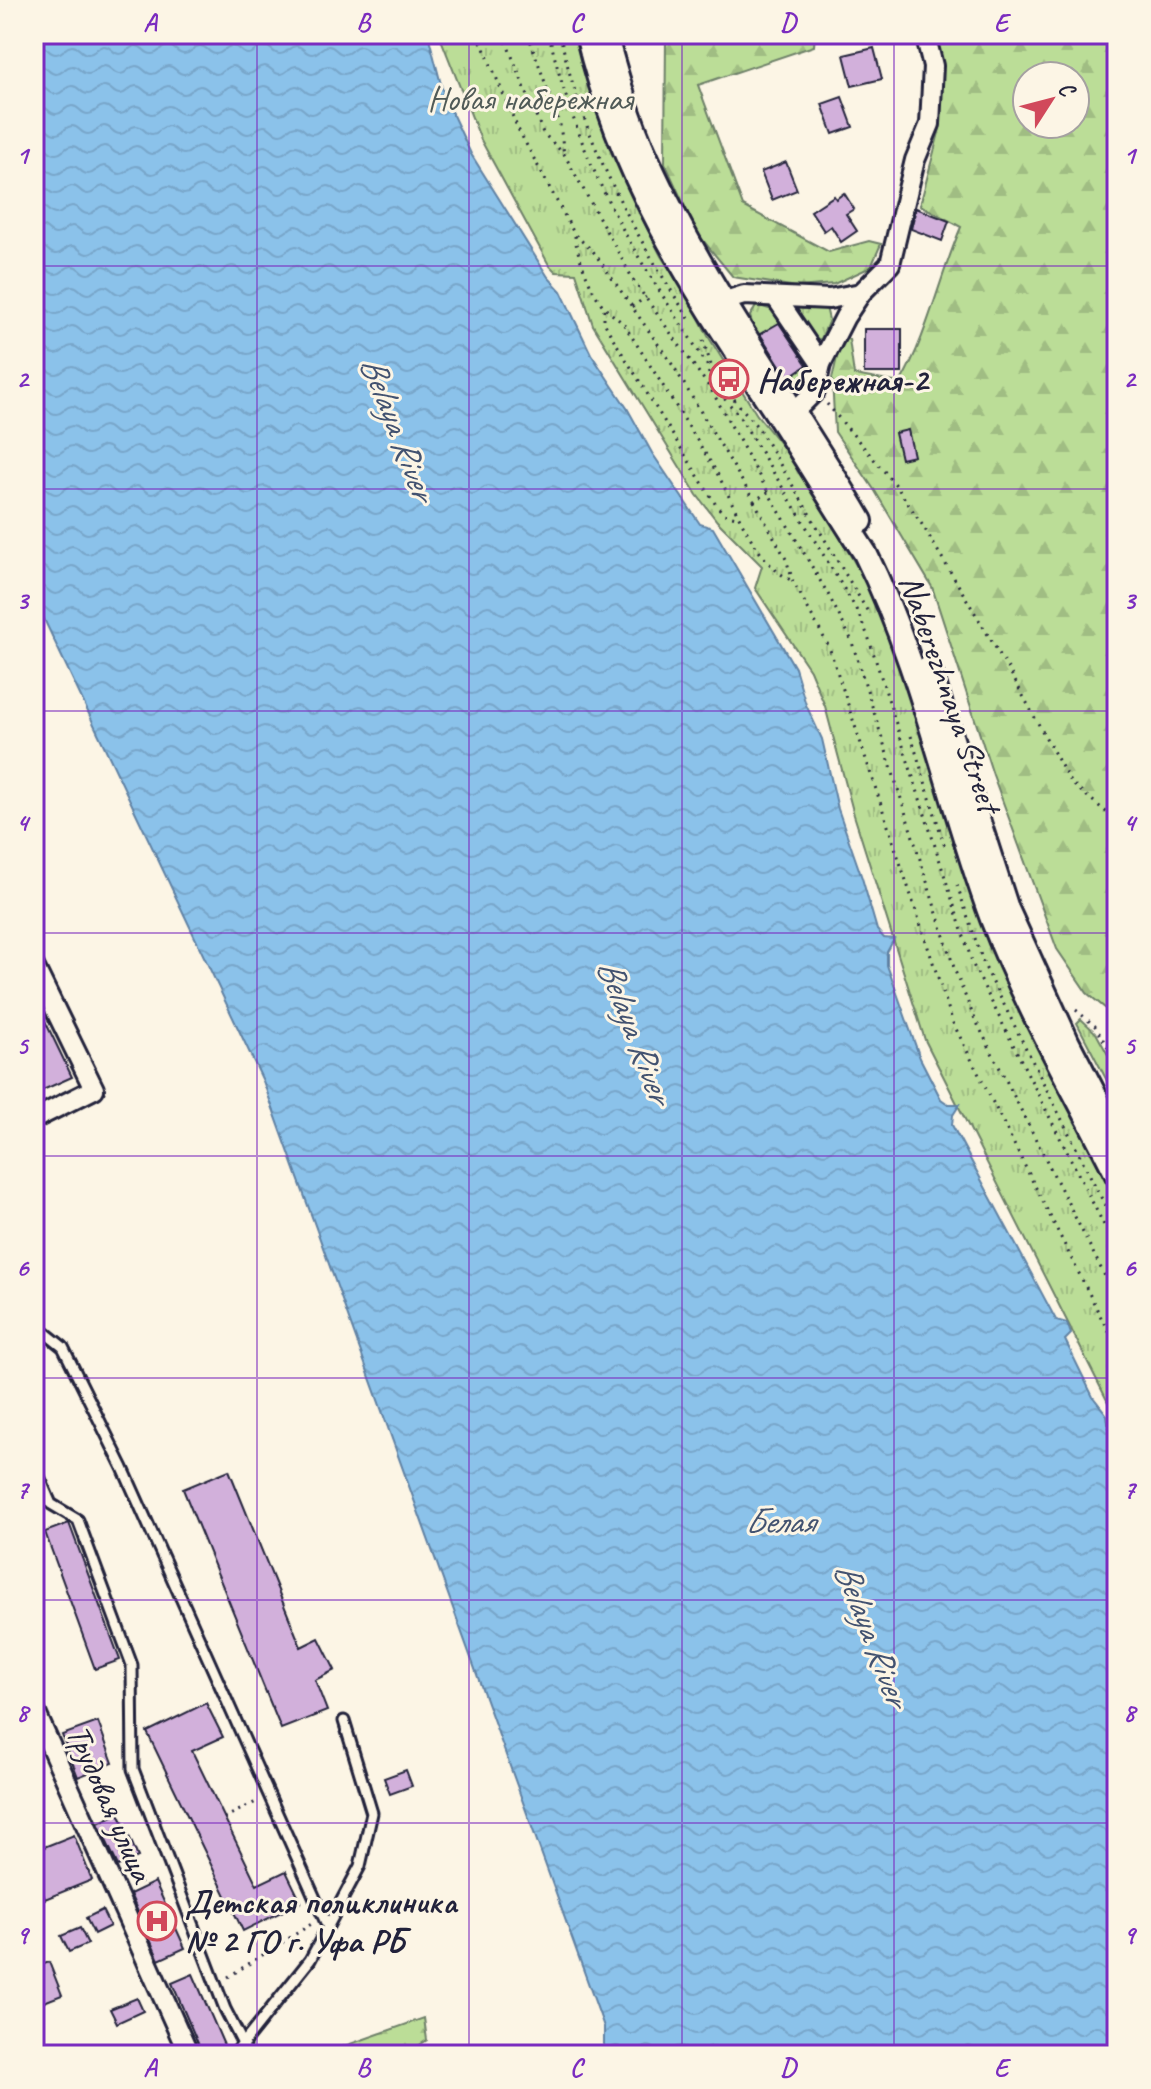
<svg xmlns="http://www.w3.org/2000/svg" width="1151" height="2089" font-family="Caveat,sans-serif">
	<style>
		.grass { fill: url(#grass-tufts); stroke: #6e8069; stroke-width: 2 }
		.forest { fill: url(#forest-firs); stroke: #6e8069; stroke-width: 2; fill-rule: evenodd }
		.water { fill: url(#water-waves); stroke: #6182a4; stroke-width: 2 }
		.building { fill: #d2b0db; stroke: #22223b; stroke-width: 2 }
		.lines { fill: none; stroke-linecap: round; stroke-linejoin: round }
		.service-casing { stroke: #22223b; stroke-width: 15 }
		.minor-casing { stroke: #22223b; stroke-width: 24 }
		.tertiary-casing { stroke: #22223b; stroke-width: 28 }
		.path { stroke: #22223b; stroke-width: 3; stroke-dasharray: 2 6; stroke-linecap: butt }
		.service { stroke: #fcf5e5; stroke-width: 9 }
		.minor { stroke: #fcf5e5; stroke-width: 18 }
		.tertiary { stroke: #fcf5e5; stroke-width: 22 }
		.grid { fill: none; stroke: #7b2cbf; stroke-width: 2; stroke-opacity: 0.55 }
		.labels { text-anchor: middle; stroke-width: 6; stroke-linejoin: round; paint-order: stroke }
		.park-label { font-size: 34px; fill: #505a57; stroke: #fcf5e5 }
		.poi-label { font-size: 34px; font-weight: bold; fill: #22223b; stroke: #fcf5e5; text-anchor: start }
		.street-label { font-size: 34px; fill: #22223b; stroke: #fcf5e5 }
		.water-label { font-size: 36px; font-style: italic; fill: #425270; stroke: #fcf5e5 }
		.neatline { fill: none; stroke: #7b2cbf; stroke-width: 3 }
		.grid-label { font-size: 26px; text-anchor: middle; font-weight: bold; fill: #7b2cbf }
	</style>
	<defs>
		<pattern id="grass-tufts" width="24" height="20" patternUnits="userSpaceOnUse" patternTransform="scale(2)"><rect width="24" height="20" fill="#bbdd97"/><path d="M3 7l-1-3M5 7V3M7 7l1-3M15 17l-1-3M17 17v-4M19 17l1-3" fill="none" stroke="#a0bd83"/></pattern>
		<pattern id="forest-firs" width="22" height="20" patternUnits="userSpaceOnUse" patternTransform="scale(2)"><rect width="22" height="20" fill="#bbdd97"/><path d="M5 1l3.5 6h-7zM16 11l3.5 6h-7z" fill="#a0bd83"/></pattern>
		<pattern id="water-waves" width="16" height="10" patternUnits="userSpaceOnUse" patternTransform="scale(2)"><rect width="16" height="10" fill="#8bc2ea"/><path d="M0 5q4-4 8 0t8 0" fill="none" stroke="#78a6ca"/></pattern>
	</defs>
	<rect width="100%" height="100%" fill="#fcf5e5"/>
	<filter id="ink" filterUnits="userSpaceOnUse"><feTurbulence type="fractalNoise" baseFrequency=".0125" numOctaves="2"/><feDisplacementMap in="SourceGraphic" scale="16" xChannelSelector="R" yChannelSelector="G"/><feConvolveMatrix kernelMatrix="1 2 1 2 8 2 1 2 1" color-interpolation-filters="sRGB"/></filter>
	<g filter="url(#ink)">
		<g class="grass">
			<path d="M 439,34 L 576,34 L 591,90 L 609,142 L 640,214 L 661,256 L 691,302 L 708,336 L 757,415 L 783,447 L 814,494 L 875,597 L 900,656 L 997,959 L 1117,1196 L 1117,1420 L 925,1040 L 854,815 L 825,706 L 810,670 L 755,588 L 762,566 L 717,521 L 697,495 L 593,325 L 576,273 L 556,272 L 549,265 L 481,140 Z"/>
			<path d="M 757,305 L 772,310 L 808,365 L 809,374 L 802,384 C 783,383 763,340 752,323 L 750,316 Z"/>
			<path d="M 799,307 L 826,307 L 829,320 L 821,339 L 814,340 L 796,313 Z"/>
			<path d="M 1081,1019 L 1096,1033 L 1117,1071 L 1117,1100 L 1077,1023 Z"/>
		</g>
		<g class="forest">
			<path d="M 666,34 L 815,34 L 814,46 L 698,85 L 743,206 L 829,252 L 869,241 L 881,244 L 871,267 L 834,284 L 797,287 L 733,277 L 697,233 L 665,163 Z"/>
			<path d="M 936,34 L 1117,34 L 1117,1018 L 1087,993 L 1057,949 L 993,775 L 932,587 L 875,491 L 835,432 L 832,379 L 841,340 L 849,339 L 854,375 L 900,383 C 928,335 939,278 961,227 L 920,205 L 941,125 ZM 1027,76 L 1075,76 L 1075,124 L 1027,124 Z"/>
			<path d="M 424,2018 L 427,2040 L 405,2055 L 319,2055 Z"/>
		</g>
		<path class="water" d="M 34,34 L 428,34 L 444,96 L 471,154 L 548,277 L 561,291 L 591,354 L 627,408 L 652,453 L 700,524 L 713,528 L 795,668 L 806,705 L 822,739 L 838,809 L 862,878 L 877,930 L 884,938 L 894,939 L 887,952 L 887,965 L 920,1058 L 941,1099 L 948,1104 L 960,1104 L 953,1115 L 952,1125 L 1056,1320 L 1067,1323 L 1071,1334 L 1065,1340 L 1093,1397 L 1107,1415 L 1109,1431 L 1117,1448 L 1117,2055 L 604,2055 L 604,2027 L 263,1081 L 34,598 Z"/>
		<g class="building">
			<path d="M 874,48 L 882,79 L 852,86 L 844,55 Z"/>
			<path d="M 842,97 L 853,127 L 833,134 L 822,104 Z"/>
			<path d="M 786,162 L 797,190 L 772,200 L 761,172 Z"/>
			<path d="M 844,193 L 854,209 L 846,214 L 857,231 L 841,242 L 831,226 L 824,231 L 811,211 L 834,196 L 836,199 Z"/>
			<path d="M 916,208 L 949,221 L 942,241 L 911,229 Z"/>
			<path d="M 779,323 L 807,365 L 788,378 L 760,334 Z"/>
			<rect x="864" y="329" width="38" height="44"/>
			<path d="M 908,430 L 914,456 L 901,459 L 895,433 Z"/>
			<path d="M 34,998 L 72,1077 L 34,1094 Z"/>
			<path d="M 229,1470 L 301,1647 L 319,1638 L 335,1670 L 315,1680 L 327,1711 L 281,1729 L 183,1489 Z"/>
			<path d="M 69,1523 L 120,1660 L 95,1669 L 45,1532 Z"/>
			<path d="M 206,1703 L 223,1737 L 192,1751 L 257,1885 L 286,1871 L 301,1902 L 243,1931 L 147,1732 Z"/>
			<path d="M 98,1722 L 113,1763 L 78,1777 L 62,1735 Z"/>
			<path d="M 406,1770 L 412,1786 L 390,1794 L 384,1778 Z"/>
			<path d="M 119,1813 L 138,1857 L 118,1866 L 98,1823 Z"/>
			<path d="M 74,1835 L 92,1880 L 45,1899 L 34,1870 L 34,1851 Z"/>
			<path d="M 155,1882 L 185,1948 L 159,1960 L 130,1894 Z"/>
			<path d="M 102,1910 L 110,1926 L 94,1934 L 86,1918 Z"/>
			<path d="M 80,1928 L 88,1944 L 69,1952 L 61,1936 Z"/>
			<path d="M 49,1962 L 62,1995 L 34,2006 L 34,1968 Z"/>
			<path d="M 193,1974 L 227,2052 L 227,2055 L 203,2055 L 172,1983 Z"/>
			<path d="M 137,1998 L 143,2011 L 117,2023 L 110,2009 Z"/>
		</g>
		<g class="lines">
			<g class="service-casing">
				<g id="service">
					<path d="M 34,1324 L 63,1347 L 123,1468 L 327,1925"/>
					<path d="M 34,1465 L 51,1504 L 78,1520 L 132,1665 L 133,1769 L 225,2009 L 244,2046"/>
					<path d="M 234,2055 L 310,1960 L 360,1866 L 372,1813 L 344,1721"/>
				</g>
			</g>
			<g class="minor-casing">
				<g id="minor">
					<path d="M 777,299 L 821,364"/>
					<path d="M 725,301 L 744,295 L 829,299 L 861,293"/>
					<path d="M 795,411 L 815,391 L 821,364 L 845,317 L 861,293 L 890,264 L 915,160 L 930,124 L 933,66 L 925,34"/>
					<path d="M 34,966 L 94,1089 L 34,1119"/>
					<path d="M 34,1709 L 189,2055"/>
				</g>
			</g>
			<g class="tertiary-casing">
				<g id="tertiary">
					<path d="M 587,34 C 622,183 694,288 777,414 C 807,460 835,507 865,553 C 923,670 947,797 992,919 C 1026,1007 1075,1091 1117,1175"/>
					<path d="M 605,34 C 617,77 629,120 648,161 C 705,288 791,401 861,521"/>
					<path d="M 929,668 L 1007,909 L 1068,1043 L 1117,1138"/>
				</g>
			</g>
			<g class="path">
				<path d="M 478,34 L 518,129 L 575,235 L 593,251 L 674,367 L 754,501 L 768,492 L 828,594 L 851,639 L 955,971 L 973,1015 L 1117,1300"/>
				<path d="M 503,34 L 543,133 L 564,154 L 635,283 L 712,391 L 768,492"/>
				<path d="M 528,34 L 560,125 L 564,154"/>
				<path d="M 549,34 C 564,100 588,164 620,224 C 646,273 678,318 707,365 C 712,394 727,397 741,419 L 855,607 L 868,636 L 973,965 L 1117,1251"/>
				<path d="M 560,34 C 582,139 632,231 690,320"/>
				<path d="M 575,236 C 576,253 593,297 606,309 C 612,315 619,319 625,326 C 655,373 685,420 714,468 C 735,503 754,564 793,581"/>
				<path d="M 632,307 L 646,297"/>
				<path d="M 604,309 L 604,322 L 611,335 L 716,505 L 724,514 L 736,517"/>
				<path d="M 703,340 L 711,365"/>
				<path d="M 734,399 L 759,429 L 868,612"/>
				<path d="M 827,404 L 895,484 L 923,526 L 1009,670 L 1070,782 L 1117,821"/>
				<path d="M 754,501 L 786,559 L 793,581 L 829,647 L 953,1023 L 1117,1349"/>
				<path d="M 911,736 L 945,847"/>
				<path d="M 957,885 L 984,965 L 1117,1229"/>
				<path d="M 1076,1010 L 1095,1026 L 1117,1063"/>
				<path d="M 224,1818 L 256,1802 L 257,1805"/>
				<path d="M 132,1887 L 141,1882 L 144,1887"/>
				<path d="M 228,1977 L 313,1923"/>
			</g>
			<use href="#service" class="service"/>
			<use href="#minor" class="minor"/>
			<use href="#tertiary" class="tertiary"/>
		</g>
	</g>
	<path class="grid" d="M 257,34 L 257,2055M 469,34 L 469,2055M 682,34 L 682,2055M 894,34 L 894,2055M 34,266 L 1117,266M 34,489 L 1117,489M 34,711 L 1117,711M 34,933 L 1117,933M 34,1156 L 1117,1156M 34,1378 L 1117,1378M 34,1600 L 1117,1600M 34,1823 L 1117,1823"/>
	<defs>
		<g id="bus-ring" transform="scale(2)"><circle r="9.5" fill="#fcf5e5" stroke="#d1495b" stroke-width="1.5"/><path d="M-5-6H5V4H4V6H2V4H-2V6H-4V4H-5ZM-3.5-4V0h7V-4ZM-3.5 1.2v1.5H-2V1.2ZM2 1.2v1.5H3.5V1.2Z" fill="#d1495b"/></g>
		<g id="hospital-ring" transform="scale(2)"><circle r="9.5" fill="#fcf5e5" stroke="#d1495b" stroke-width="1.5"/><path d="M-5-5h3v3.5h4V-5h3V5h-3V1.5h-4V5h-3Z" fill="#d1495b"/></g>
	</defs>
	<g fill-rule="evenodd">
		<use href="#bus-ring" x="729" y="379"/>
		<use href="#hospital-ring" x="157" y="1921"/>
	</g>
	<g class="labels">
		<g class="park-label">
			<text x="530" y="110">Новая набережная</text>
		</g>
		<g class="poi-label">
			<text x="757" y="391">Набережная-2</text>
			<text x="185" y="1913">Детская поликлиника<tspan x="185" dy="39">№ 2 ГО г. Уфа РБ</tspan></text>
		</g>
		<g class="street-label">
			<text transform="translate(951 693) rotate(71)" y="12">Naberezhnaya Street</text>
			<text transform="translate(111 1803) rotate(66)" y="12">Трудовая улица</text>
		</g>
		<g class="water-label">
			<text transform="translate(399 427) rotate(69)" y="13">Belaya River</text>
			<text transform="translate(636 1030) rotate(69)" y="13">Belaya River</text>
			<text x="779" y="1533">Белая</text>
			<text transform="translate(873 1633) rotate(69)" y="13">Belaya River</text>
		</g>
	</g>
	<rect width="1151" height="2089" fill="none" stroke="#fcf5e5" stroke-width="88"/>
	<g transform="translate(1051 100) rotate(54)"><circle r="38" fill="#fcf5e5" stroke="#a5a1a1" stroke-width="2"/>
	<path d="M0-6L14 30L0 20L-14 30Z" fill="#d1495b"/>
	<text y="-12" font-size="22" font-weight="bold" text-anchor="middle" fill="#22223b">С</text>
	</g>
	<rect x="44" y="44" width="1063" height="2001" class="neatline"/>
	<g class="grid-label">
		<text x="150" y="31">A</text>
		<text x="363" y="31">B</text>
		<text x="576" y="31">C</text>
		<text x="788" y="31">D</text>
		<text x="1001" y="31">E</text>
		<text x="22" y="164">1</text>
		<text x="1129" y="164">1</text>
		<text x="22" y="387">2</text>
		<text x="1129" y="387">2</text>
		<text x="22" y="609">3</text>
		<text x="1129" y="609">3</text>
		<text x="22" y="831">4</text>
		<text x="1129" y="831">4</text>
		<text x="22" y="1054">5</text>
		<text x="1129" y="1054">5</text>
		<text x="22" y="1276">6</text>
		<text x="1129" y="1276">6</text>
		<text x="22" y="1498">7</text>
		<text x="1129" y="1498">7</text>
		<text x="22" y="1721">8</text>
		<text x="1129" y="1721">8</text>
		<text x="22" y="1943">9</text>
		<text x="1129" y="1943">9</text>
		<text x="150" y="2076">A</text>
		<text x="363" y="2076">B</text>
		<text x="576" y="2076">C</text>
		<text x="788" y="2076">D</text>
		<text x="1001" y="2076">E</text>
	</g>
</svg>
